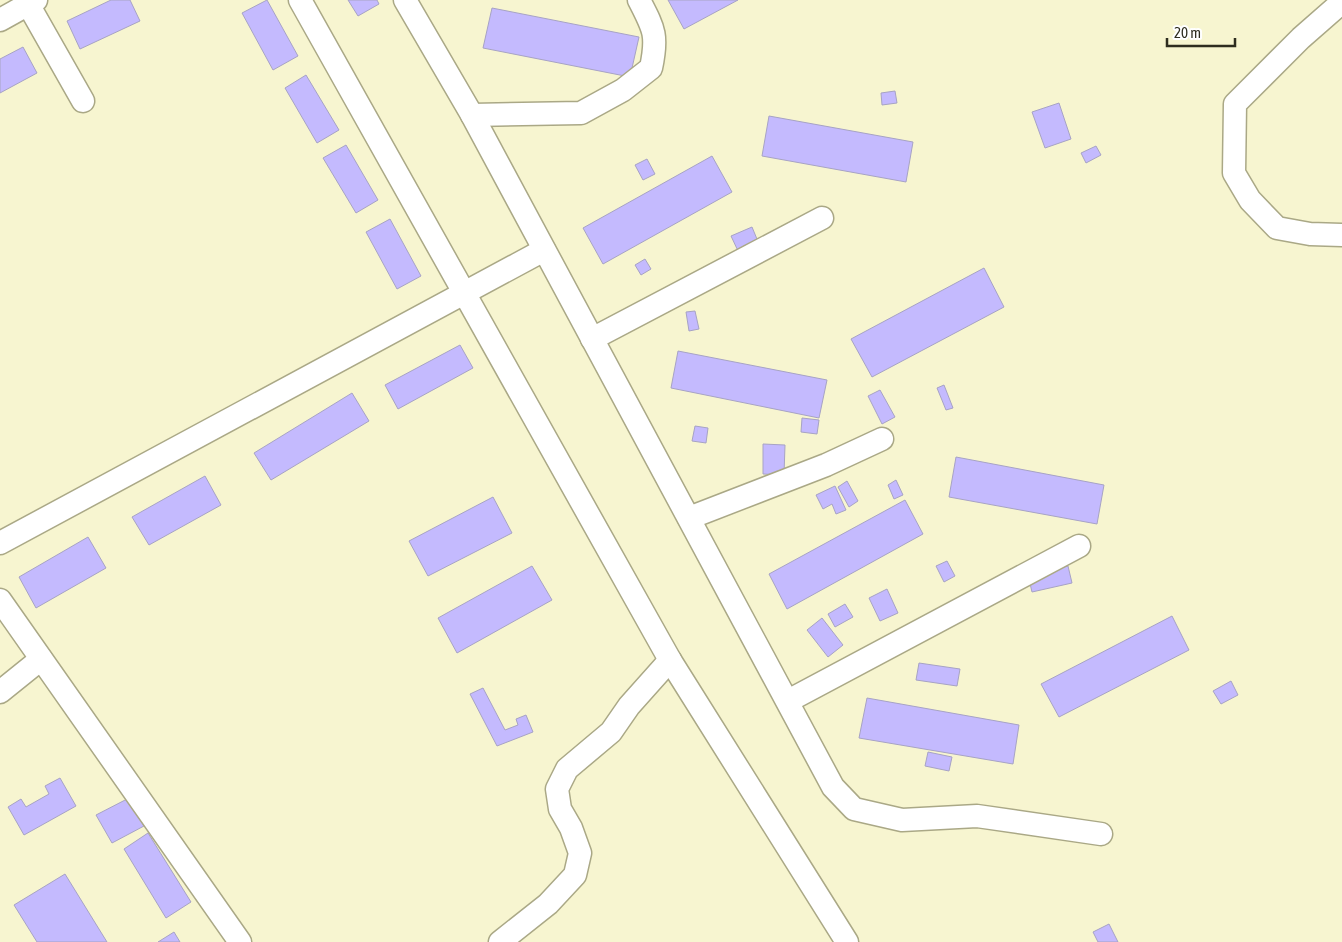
<svg xmlns="http://www.w3.org/2000/svg" width="1342" height="942" font-family="'Asap Condensed',sans-serif">
	<style>
		.building { fill: #c4bafe; stroke: #a7a3c4 }
		.lines { fill: none; stroke-linecap: round; stroke-linejoin: round }
		.minor-casing { stroke: #aaa886; stroke-width: 25 }
		.minor { stroke: #fff; stroke-width: 22 }
	</style>
	<rect width="100%" height="100%" fill="#f7f5d0"/>
	<g class="building">
		<path d="M 111,0 L 130,0 L 140,21 L 80,49 L 67,21 Z"/>
		<path d="M 267,0 L 298,56 L 273,70 L 242,13 Z"/>
		<path d="M 348,0 L 377,0 L 379,4 L 358,16 Z"/>
		<path d="M 668,0 L 738,0 L 684,29 Z"/>
		<path d="M 492,8 L 639,37 L 630,77 L 483,48 Z"/>
		<path d="M 23,47 L 37,73 L 0,93 L 0,59 Z"/>
		<path d="M 306,75 L 339,130 L 317,143 L 285,88 Z"/>
		<path d="M 895,91 L 897,103 L 882,105 L 881,93 Z"/>
		<path d="M 1059,103 L 1071,139 L 1045,148 L 1032,112 Z"/>
		<path d="M 769,116 L 913,142 L 906,182 L 762,156 Z"/>
		<path d="M 346,145 L 378,200 L 356,213 L 323,158 Z"/>
		<path d="M 1096,146 L 1101,155 L 1086,163 L 1081,153 Z"/>
		<path d="M 712,156 L 732,192 L 603,264 L 583,228 Z"/>
		<path d="M 647,159 L 655,174 L 643,180 L 635,165 Z"/>
		<path d="M 390,219 L 421,276 L 397,289 L 366,232 Z"/>
		<path d="M 752,227 L 759,244 L 739,253 L 731,236 Z"/>
		<path d="M 645,259 L 651,269 L 641,275 L 635,265 Z"/>
		<path d="M 984,268 L 1004,307 L 872,377 L 851,339 Z"/>
		<path d="M 695,311 L 699,329 L 689,331 L 686,312 Z"/>
		<path d="M 460,345 L 473,368 L 398,409 L 385,385 Z"/>
		<path d="M 678,351 L 827,380 L 819,418 L 671,388 Z"/>
		<path d="M 944,385 L 953,408 L 946,410 L 937,388 Z"/>
		<path d="M 880,390 L 895,417 L 882,424 L 868,396 Z"/>
		<path d="M 352,393 L 369,421 L 271,480 L 254,453 Z"/>
		<path d="M 802,418 L 819,420 L 817,434 L 801,432 Z"/>
		<path d="M 695,426 L 708,428 L 706,443 L 692,441 Z"/>
		<path d="M 763,444 L 785,445 L 784,475 L 763,474 Z"/>
		<path d="M 956,457 L 1104,485 L 1097,524 L 949,497 Z"/>
		<path d="M 205,476 L 221,505 L 149,545 L 132,517 Z"/>
		<path d="M 896,480 L 903,495 L 894,499 L 888,485 Z"/>
		<path d="M 847,481 L 858,501 L 849,507 L 838,487 Z"/>
		<path d="M 835,486 L 846,510 L 836,514 L 832,504 L 823,509 L 816,495 Z"/>
		<path d="M 493,497 L 512,533 L 428,576 L 409,541 Z"/>
		<path d="M 905,500 L 923,534 L 787,609 L 769,574 Z"/>
		<path d="M 88,537 L 106,568 L 36,608 L 19,577 Z"/>
		<path d="M 947,561 L 955,576 L 944,582 L 936,566 Z"/>
		<path d="M 532,566 L 552,600 L 457,653 L 438,618 Z"/>
		<path d="M 1068,566 L 1072,583 L 1032,592 L 1028,575 Z"/>
		<path d="M 887,589 L 898,613 L 880,621 L 869,598 Z"/>
		<path d="M 845,604 L 853,617 L 835,627 L 828,614 Z"/>
		<path d="M 1172,616 L 1189,650 L 1059,717 L 1041,684 Z"/>
		<path d="M 822,618 L 843,645 L 828,657 L 807,630 Z"/>
		<path d="M 919,663 L 960,669 L 957,686 L 916,680 Z"/>
		<path d="M 1231,681 L 1238,695 L 1221,704 L 1213,691 Z"/>
		<path d="M 483,688 L 505,730 L 518,725 L 516,719 L 526,715 L 533,732 L 497,746 L 470,694 Z"/>
		<path d="M 867,698 L 1019,725 L 1013,764 L 859,738 Z"/>
		<path d="M 928,752 L 952,757 L 949,771 L 925,766 Z"/>
		<path d="M 60,778 L 76,806 L 24,835 L 8,807 L 21,799 L 26,807 L 49,794 L 45,786 Z"/>
		<path d="M 129,798 L 144,826 L 112,843 L 96,815 Z"/>
		<path d="M 148,833 L 191,902 L 166,918 L 124,849 Z"/>
		<path d="M 65,874 L 107,942 L 37,942 L 14,905 Z"/>
		<path d="M 1109,924 L 1118,942 L 1098,942 L 1093,932 Z"/>
		<path d="M 174,932 L 180,942 L 158,942 Z"/>
	</g>
	<g class="lines">
		<g class="minor-casing">
			<g id="minor">
				<path d="M 300,0 L 670,660 L 847,942"/>
				<path d="M 405,0 L 472,115 L 833,787 L 854,809 L 902,820 L 977,816 L 1101,834"/>
				<path d="M 1342,2 L 1301,38 L 1235,104 L 1234,173 L 1250,200 L 1277,228 L 1310,234 L 1342,235"/>
				<path d="M 28,4 L 83,101"/>
				<path d="M 0,20 L 36,0"/>
				<path d="M 472,115 L 581,113 L 623,90 L 651,68 C 658,35 654,29 639,0"/>
				<path d="M 592,339 L 822,218"/>
				<path d="M 689,518 L 826,465 L 882,439"/>
				<path d="M 0,543 L 544,250"/>
				<path d="M 0,600 L 240,942"/>
				<path d="M 0,692 L 41,659"/>
				<path d="M 788,701 L 1079,546"/>
				<path d="M 500,942 L 548,904 L 575,875 L 580,853 L 571,828 L 560,809 L 557,789 L 567,769 L 611,732 L 629,706 L 670,660"/>
			</g>
		</g>
		<use href="#minor" class="minor"/>
	</g>
	<path d="M1167 38v8h68v-8" fill="none" stroke="#2e2d1f" stroke-width="2.5"/>
	<text x="1174" y="38" font-size="15" fill="#2e2d1f" stroke="#ffffff" stroke-width="4" paint-order="stroke">20 m</text>
</svg>
